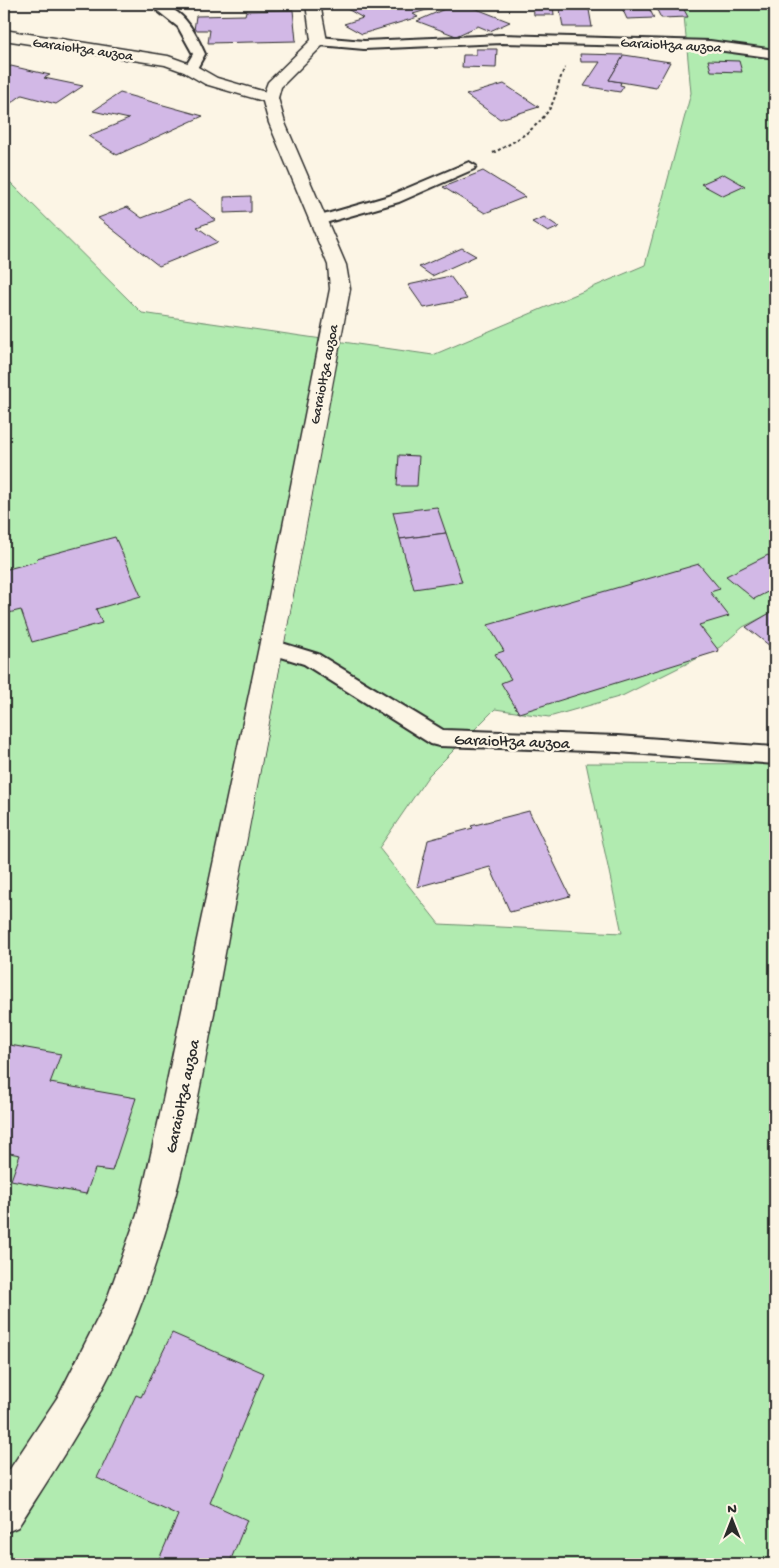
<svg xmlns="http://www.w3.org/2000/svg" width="779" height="1568" font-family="'Gochi Hand',sans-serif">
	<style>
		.green { fill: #b1ebb0; stroke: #6e8b6e }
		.building { fill: #d2b8e6; stroke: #2b2b2b }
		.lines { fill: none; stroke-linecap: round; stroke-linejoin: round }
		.lane-casing { stroke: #2b2b2b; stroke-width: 4 }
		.street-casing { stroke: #2b2b2b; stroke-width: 3 }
		.secondary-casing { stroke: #2b2b2b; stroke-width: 3 }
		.path { stroke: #2b2b2b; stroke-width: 2; stroke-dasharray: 3 2.5; stroke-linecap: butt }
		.lane { fill: #fcf5e5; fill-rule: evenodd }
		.street { fill: #fcf5e5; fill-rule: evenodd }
		.secondary { fill: #fcf5e5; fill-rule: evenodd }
		.labels { text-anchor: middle; stroke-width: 5; stroke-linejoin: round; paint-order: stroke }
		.far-street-label { font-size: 14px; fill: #2b2b2b; stroke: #fcf5e5 }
		.street-label { font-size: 16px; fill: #2b2b2b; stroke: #fcf5e5 }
	</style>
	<rect width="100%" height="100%" fill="#fcf5e5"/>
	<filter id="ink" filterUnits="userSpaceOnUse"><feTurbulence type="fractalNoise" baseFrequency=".02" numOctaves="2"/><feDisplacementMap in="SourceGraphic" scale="10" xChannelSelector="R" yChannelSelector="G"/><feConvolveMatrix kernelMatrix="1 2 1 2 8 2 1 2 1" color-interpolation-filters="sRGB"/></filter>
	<g filter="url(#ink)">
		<path class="green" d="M 683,4 L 775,4 L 775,611 L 743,627 L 720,647 L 622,696 L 549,717 L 495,709 L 429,775 L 379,848 L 439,924 L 622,933 L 586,763 L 775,764 L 775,1564 L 4,1564 L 4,176 L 142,313 L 433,355 L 645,265 L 691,93 Z"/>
		<g class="building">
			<path d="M 354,4 L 425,4 L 433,8 L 413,14 L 418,17 L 362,34 L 344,24 L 363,18 L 344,7 Z"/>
			<path d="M 456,4 L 464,4 L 510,22 L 490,31 L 478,26 L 456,36 L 417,21 Z"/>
			<path d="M 533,4 L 553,4 L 554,15 L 534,15 Z"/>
			<path d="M 559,4 L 588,4 L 592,27 L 563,27 Z"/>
			<path d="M 620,4 L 647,4 L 654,18 L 627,19 Z"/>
			<path d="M 654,4 L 681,4 L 688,17 L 661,18 Z"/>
			<path d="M 293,10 L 296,41 L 208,43 L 210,30 L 194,30 L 196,16 L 245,15 L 246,11 Z"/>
			<path d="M 476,49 L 497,49 L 496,68 L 462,67 L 463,55 L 476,55 Z"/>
			<path d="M 580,54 L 624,55 L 609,80 L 621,82 L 620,85 L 624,86 L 620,92 L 584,86 L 600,62 L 581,62 Z"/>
			<path d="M 624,55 L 670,62 L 656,88 L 609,80 Z"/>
			<path d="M 708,60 L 739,61 L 742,72 L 711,71 Z"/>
			<path d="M 11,66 L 50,75 L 44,78 L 83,86 L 56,104 L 22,95 L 11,103 L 4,101 L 4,68 L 7,69 Z"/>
			<path d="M 504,84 L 539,107 L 500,119 L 466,95 Z"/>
			<path d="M 120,93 L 203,116 L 117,155 L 88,136 L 129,119 L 93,111 Z"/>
			<path d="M 483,171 L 525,197 L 485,213 L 443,187 Z"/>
			<path d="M 724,174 L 745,186 L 723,196 L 701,184 Z"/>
			<path d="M 251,196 L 251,212 L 224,213 L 224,197 Z"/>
			<path d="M 189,200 L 216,220 L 197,227 L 218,242 L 159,266 L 98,218 L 127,207 L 142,218 Z"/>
			<path d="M 544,217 L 559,227 L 548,232 L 532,222 Z"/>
			<path d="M 462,248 L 476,256 L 432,276 L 419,267 Z"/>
			<path d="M 450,276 L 467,299 L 424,308 L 408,285 Z"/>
			<path d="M 399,455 L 419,456 L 417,486 L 397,486 Z"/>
			<path d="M 437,507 L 446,533 L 400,539 L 393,512 Z"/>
			<path d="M 446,533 L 462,582 L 414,589 L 400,539 Z"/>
			<path d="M 115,537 L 141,596 L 96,609 L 102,623 L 32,642 L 21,610 L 4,614 L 4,570 L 38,561 L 37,558 Z"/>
			<path d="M 768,555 L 775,561 L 775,588 L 754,599 L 726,576 Z"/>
			<path d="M 699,564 L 720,589 L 710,592 L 729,616 L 699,625 L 719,651 L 519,713 L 501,683 L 511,679 L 495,654 L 504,651 L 488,625 Z"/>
			<path d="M 775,610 L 775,650 L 746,627 Z"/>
			<path d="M 529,811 L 570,896 L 510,912 L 490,867 L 417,887 L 428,840 L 473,828 L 471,826 Z"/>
			<path d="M 4,1044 L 61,1054 L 50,1083 L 136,1098 L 112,1171 L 95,1169 L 86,1194 L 11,1180 L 20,1155 L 4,1152 Z"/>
			<path d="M 172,1333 L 264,1373 L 210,1503 L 247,1520 L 229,1564 L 157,1564 L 178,1515 L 97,1478 L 136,1395 L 141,1397 Z"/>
		</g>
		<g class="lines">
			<g class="lane-casing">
				<g id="lane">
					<path d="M 149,4 C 180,2 194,29 205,54 L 195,72 L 190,73 L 184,69 L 193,54 L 178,27 Z"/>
					<path d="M 502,35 L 710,41 L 775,50 L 775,58 L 710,49 L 643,46 L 502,43 L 364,49 L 319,45 L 313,41 L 319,37 L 364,41 Z"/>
					<path d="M 469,162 L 476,166 L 474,169 L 399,202 L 318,225 L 313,224 L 311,221 L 313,218 L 389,196 Z"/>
					<path d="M 272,640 L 318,654 L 443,730 L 618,736 L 775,747 L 775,764 L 618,752 L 439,746 L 431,744 L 304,664 L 265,652 L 262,647 L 265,642 Z"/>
				</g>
			</g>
			<g class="street-casing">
				<path id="street" d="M 4,30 L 168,56 L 196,66 L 217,78 L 276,95 L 278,98 L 276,101 L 270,103 L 205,84 L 184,72 L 165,65 L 4,40 Z"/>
			</g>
			<g class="secondary-casing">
				<path id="secondary" d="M 306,4 L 320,4 L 327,41 L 281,87 L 278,98 L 285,123 L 346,265 L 350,289 C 311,500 272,711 231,921 C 206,1052 187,1187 138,1312 C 108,1389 62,1458 18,1527 L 4,1533 L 4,1478 L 59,1395 L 106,1302 L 137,1215 L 159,1119 L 259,647 L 330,289 L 328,265 L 269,123 L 262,98 L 268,82 L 311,40 Z"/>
			</g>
			<path class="path" d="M 493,153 C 516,141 536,130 550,108 C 557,96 558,80 565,68"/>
			<use href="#lane" class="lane"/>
			<use href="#street" class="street"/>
			<use href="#secondary" class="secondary"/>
		</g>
	</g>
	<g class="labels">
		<g class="far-street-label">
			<text transform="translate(671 44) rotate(3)" y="5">Garaioltza auzoa</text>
			<text transform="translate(83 48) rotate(8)" y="5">Garaioltza auzoa</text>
			<text transform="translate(323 374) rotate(-79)" y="5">Garaioltza auzoa</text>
		</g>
		<g class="street-label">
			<text transform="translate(512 740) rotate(2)" y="6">Garaioltza auzoa</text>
			<text transform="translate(181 1096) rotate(-78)" y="6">Garaioltza auzoa</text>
		</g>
	</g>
	<rect width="779" height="1568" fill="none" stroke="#fcf5e5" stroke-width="20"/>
	<rect x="10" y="10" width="759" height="1548" fill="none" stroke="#2b2b2b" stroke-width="2" filter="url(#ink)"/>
	<g transform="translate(732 1520)" stroke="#fcf5e5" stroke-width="4" paint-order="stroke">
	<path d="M0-4L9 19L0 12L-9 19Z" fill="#2b2b2b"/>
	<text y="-8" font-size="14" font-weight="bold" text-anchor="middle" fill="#2b2b2b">N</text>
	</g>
</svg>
